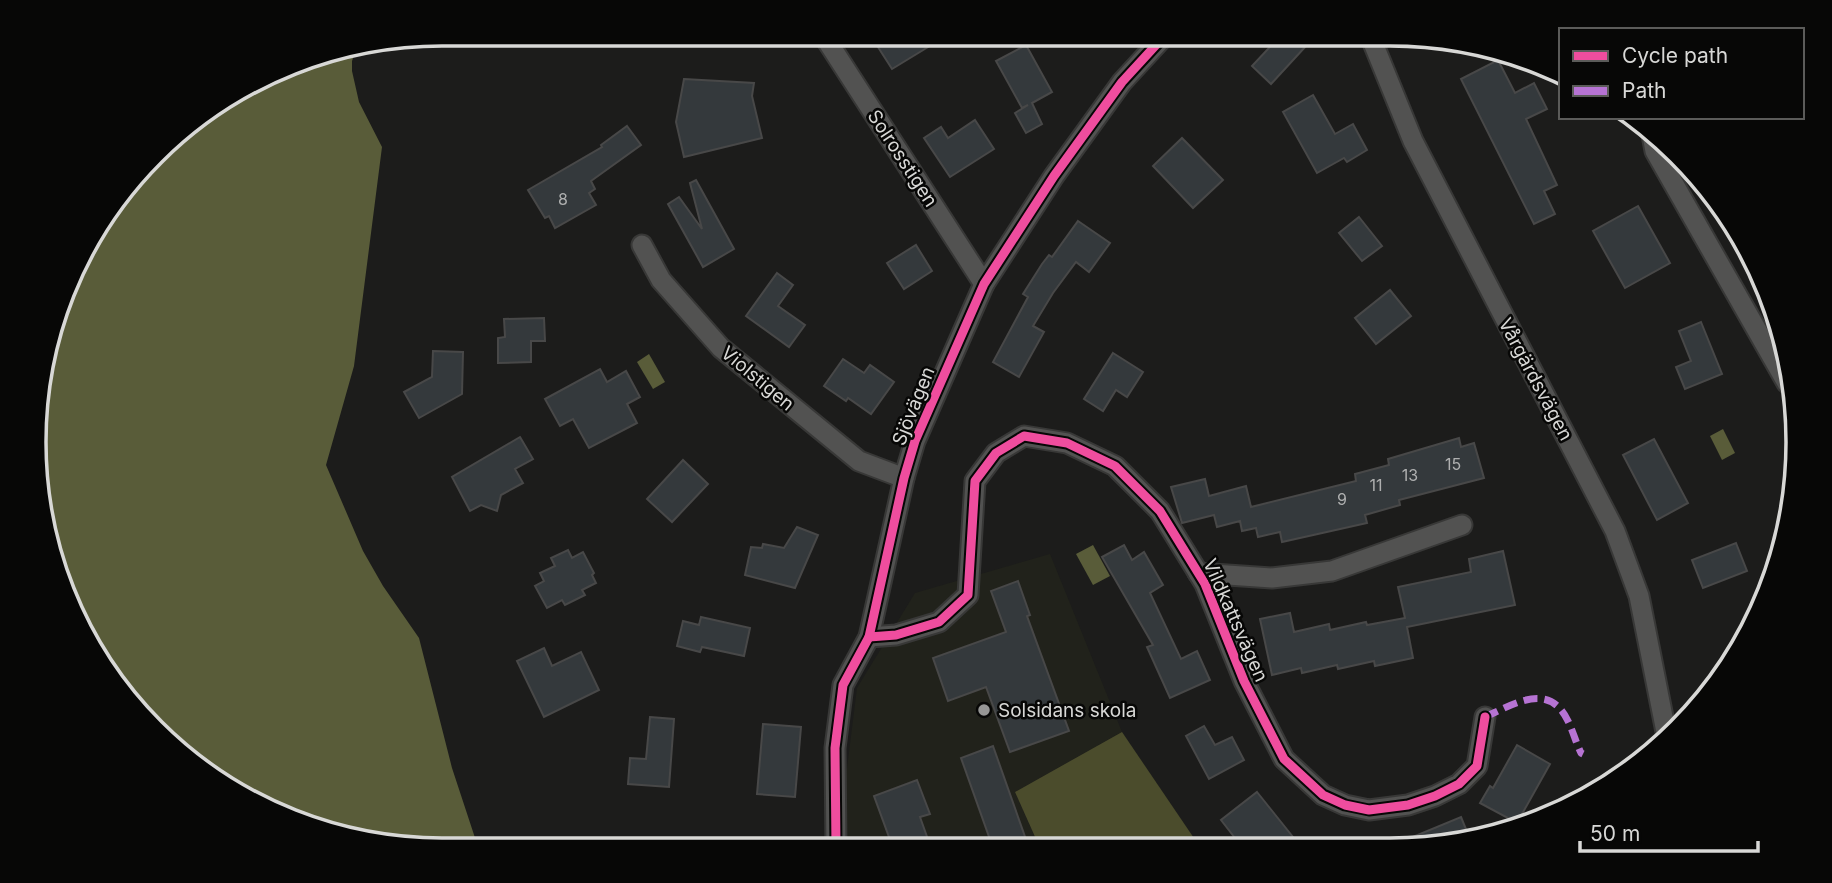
<svg xmlns="http://www.w3.org/2000/svg" width="1832" height="883" font-family="Inter,sans-serif">
	<style>
		.built { fill: #21221b }
		.forest { fill: #4b4c2c }
		.water { fill: #595c39 }
		.building { fill: #34393c; stroke: #484848; stroke-width: 2 }
		.lines { fill: none; stroke-linecap: round; stroke-linejoin: round }
		.minor-casing { stroke: #383837; stroke-width: 23 }
		.minor { stroke: #525251; stroke-width: 19 }
		.quiet { stroke: #b673d3; stroke-width: 7; stroke-dasharray: 14 7; stroke-linecap: butt }
		.cycleway-casing { stroke: #070706; stroke-width: 13 }
		.cycleway { stroke: #ef4d9e; stroke-width: 9 }
		.poi-dot { fill: #969695; stroke: #070706; stroke-width: 2.5 }
		.labels { text-anchor: middle; stroke-width: 5; stroke-linejoin: round; paint-order: stroke }
		.number-label { font-size: 16px; fill: #afb0b0 }
		.street-label { font-size: 19px; fill: #d8d8d6; stroke: #070706 }
		.poi-label { font-size: 19px; fill: #d8d8d6; stroke: #070706; text-anchor: start }
		.rim { fill: none; stroke: #d8d8d6; stroke-width: 3.5 }
	</style>
	<rect width="100%" height="100%" fill="#1c1c1b"/>
	<path class="built" d="M 1050,554 L 1122,732 L 1015,792 L 1040,848 L 837,848 L 857,688 L 915,593 Z"/>
	<path class="forest" d="M 1122,732 L 1200,847 L 1040,848 L 1015,792 Z"/>
	<g class="water">
		<path d="M 357,47 L 352,61 L 352,71 L 359,102 L 382,147 L 354,366 L 326,465 L 363,551 L 383,586 L 419,638 L 452,768 L 479,850 L 441,850 L 285,819 L 153,730 L 76,622 L 37,494 L 41,361 L 102,215 L 193,118 L 310,55 Z"/>
		<path d="M 649,354 L 665,382 L 653,389 L 637,362 Z"/>
		<path d="M 1723,429 L 1735,453 L 1722,460 L 1710,436 Z"/>
		<path d="M 1093,545 L 1110,576 L 1093,585 L 1076,554 Z"/>
	</g>
	<g class="building">
		<path d="M 869,33 L 951,33 L 892,69 Z"/>
		<path d="M 1283,33 L 1318,33 L 1271,84 L 1252,66 Z"/>
		<path d="M 1026,45 L 1052,92 L 1032,103 L 1042,124 L 1026,133 L 1015,113 L 1028,105 L 1022,108 L 996,61 Z"/>
		<path d="M 1498,60 L 1515,93 L 1534,83 L 1547,109 L 1526,119 L 1557,185 L 1544,191 L 1555,214 L 1534,224 L 1461,79 Z"/>
		<path d="M 684,79 L 754,83 L 752,96 L 762,138 L 684,157 L 676,122 Z"/>
		<path d="M 1313,95 L 1335,134 L 1353,124 L 1367,150 L 1347,162 L 1344,158 L 1317,173 L 1283,112 Z"/>
		<path d="M 975,120 L 994,149 L 950,177 L 924,138 L 941,127 L 948,138 Z"/>
		<path d="M 627,126 L 641,145 L 591,181 L 595,189 L 589,193 L 596,205 L 555,228 L 549,216 L 545,218 L 528,190 L 602,147 L 601,145 Z"/>
		<path d="M 1182,138 L 1223,180 L 1193,208 L 1153,166 Z"/>
		<path d="M 696,180 L 734,249 L 703,267 L 668,204 L 679,197 L 702,229 L 690,183 Z"/>
		<path d="M 1638,206 L 1670,263 L 1625,288 L 1593,231 Z"/>
		<path d="M 1359,217 L 1382,246 L 1362,261 L 1339,233 Z"/>
		<path d="M 1078,221 L 1110,243 L 1089,272 L 1076,262 L 1053,293 L 1033,326 L 1044,332 L 1019,377 L 993,362 L 1028,297 L 1023,294 L 1042,264 L 1049,255 L 1052,257 Z"/>
		<path d="M 916,245 L 932,271 L 904,289 L 887,263 Z"/>
		<path d="M 777,273 L 793,285 L 778,306 L 805,325 L 789,347 L 746,316 Z"/>
		<path d="M 1390,290 L 1411,316 L 1376,344 L 1355,318 Z"/>
		<path d="M 544,318 L 545,341 L 531,341 L 531,362 L 498,363 L 498,338 L 505,337 L 504,319 Z"/>
		<path d="M 1701,322 L 1722,374 L 1685,389 L 1676,367 L 1691,361 L 1679,331 Z"/>
		<path d="M 433,351 L 463,352 L 462,394 L 419,418 L 404,392 L 432,377 Z"/>
		<path d="M 1113,353 L 1143,372 L 1127,397 L 1116,390 L 1103,411 L 1084,399 Z"/>
		<path d="M 843,359 L 864,373 L 870,365 L 894,382 L 871,414 L 848,398 L 846,401 L 824,386 Z"/>
		<path d="M 600,369 L 607,382 L 626,371 L 640,397 L 627,404 L 637,423 L 589,448 L 573,419 L 560,426 L 545,399 Z"/>
		<path d="M 520,437 L 533,459 L 515,469 L 523,483 L 501,495 L 497,511 L 481,505 L 470,511 L 452,477 Z"/>
		<path d="M 1459,438 L 1461,447 L 1474,443 L 1484,478 L 1399,500 L 1400,505 L 1365,515 L 1367,523 L 1282,542 L 1280,532 L 1258,537 L 1256,528 L 1242,531 L 1240,521 L 1217,527 L 1214,515 L 1182,523 L 1171,487 L 1205,479 L 1209,496 L 1246,486 L 1251,507 L 1356,481 L 1355,474 L 1389,465 L 1388,459 Z"/>
		<path d="M 1654,439 L 1688,503 L 1657,520 L 1623,455 Z"/>
		<path d="M 683,460 L 708,484 L 672,522 L 647,499 Z"/>
		<path d="M 797,527 L 818,535 L 795,588 L 745,575 L 751,547 L 762,548 L 763,544 L 784,548 Z"/>
		<path d="M 1736,543 L 1747,571 L 1703,588 L 1692,560 Z"/>
		<path d="M 1124,545 L 1132,560 L 1144,552 L 1163,585 L 1150,593 L 1181,659 L 1197,651 L 1210,680 L 1170,698 L 1147,647 L 1153,645 L 1102,557 Z"/>
		<path d="M 568,550 L 572,558 L 583,552 L 594,573 L 592,575 L 596,583 L 582,590 L 585,595 L 565,605 L 562,600 L 547,608 L 535,586 L 544,581 L 540,573 L 555,566 L 551,558 Z"/>
		<path d="M 1503,551 L 1515,605 L 1407,627 L 1413,658 L 1375,666 L 1374,661 L 1338,669 L 1337,665 L 1302,673 L 1301,668 L 1272,675 L 1260,619 L 1290,613 L 1294,632 L 1329,624 L 1330,630 L 1366,622 L 1367,625 L 1405,618 L 1398,587 L 1471,572 L 1469,559 Z"/>
		<path d="M 1018,581 L 1030,615 L 1027,616 L 1069,731 L 1010,752 L 986,687 L 948,701 L 933,658 L 1006,632 L 991,591 Z"/>
		<path d="M 701,617 L 750,628 L 744,656 L 702,647 L 700,652 L 677,646 L 683,621 L 699,625 Z"/>
		<path d="M 544,648 L 552,666 L 581,652 L 599,690 L 544,717 L 517,661 Z"/>
		<path d="M 650,717 L 674,719 L 669,787 L 628,784 L 630,758 L 646,759 Z"/>
		<path d="M 763,724 L 801,727 L 795,797 L 757,794 Z"/>
		<path d="M 1204,726 L 1215,745 L 1232,737 L 1244,760 L 1209,779 L 1186,736 Z"/>
		<path d="M 1517,745 L 1550,764 L 1517,823 L 1480,803 L 1490,786 L 1493,788 Z"/>
		<path d="M 993,746 L 1029,848 L 993,848 L 961,758 Z"/>
		<path d="M 917,780 L 930,814 L 920,817 L 931,848 L 893,848 L 874,796 Z"/>
		<path d="M 1257,792 L 1293,837 L 1280,847 L 1242,847 L 1221,820 Z"/>
		<path d="M 1461,817 L 1470,839 L 1444,846 L 1391,846 Z"/>
	</g>
	<g class="lines">
		<g class="minor-casing">
			<g id="minor">
				<path d="M 822,33 L 984,284"/>
				<path d="M 1369,33 L 1413,141 L 1615,531 L 1639,596 L 1667,737"/>
				<path d="M 1652,135 L 1655,151 L 1787,383"/>
				<path d="M 642,245 L 661,280 L 721,348 L 859,461 L 904,478"/>
				<path d="M 1198,573 L 1272,578 L 1332,571 L 1462,525"/>
				<path d="M 869,637 L 896,635 L 939,622 L 968,595 L 975,481 L 996,453 L 1024,436 L 1067,443 L 1115,466 L 1160,511 L 1205,584 L 1244,681 L 1284,759 L 1323,795 L 1345,805 L 1369,810 L 1408,805 L 1435,796 L 1459,784 L 1477,766 L 1485,717"/>
				<path d="M 836,848 L 835,748 L 843,685 L 869,637 L 904,478 L 915,441 L 984,284 L 1054,176 L 1122,82 L 1167,33"/>
			</g>
		</g>
		<use href="#minor" class="minor"/>
		<path class="quiet" d="M 1485,717 C 1514,704 1549,681 1568,721 C 1573,731 1576,743 1581,753 L 1583,754"/>
		<g class="cycleway-casing">
			<g id="cycleway">
				<path d="M 869,637 L 896,635 L 939,622 L 968,595 L 975,481 L 996,453 L 1024,436 L 1067,443 L 1115,466 L 1160,511 L 1205,584 L 1244,681 L 1284,759 L 1323,795 L 1345,805 L 1369,810 L 1408,805 L 1435,796 L 1459,784 L 1477,766 L 1485,717"/>
				<path d="M 836,848 L 835,748 L 843,685 L 869,637 L 904,478 L 915,441 L 984,284 L 1054,176 L 1122,82 L 1167,33"/>
			</g>
		</g>
		<use href="#cycleway" class="cycleway"/>
	</g>
	<circle class="poi-dot" cx="984" cy="710" r="7"/>
	<g class="labels">
		<g class="number-label">
			<text x="563" y="205">8</text>
			<text x="1453" y="470">15</text>
			<text x="1410" y="481">13</text>
			<text x="1376" y="491">11</text>
			<text x="1342" y="505">9</text>
		</g>
		<g class="street-label">
			<text transform="translate(903 158) rotate(57)" y="7">Solrosstigen</text>
			<text transform="translate(758 378) rotate(40)" y="7">Violstigen</text>
			<text transform="translate(1536 379) rotate(62)" y="7">Vårgärdsvägen</text>
			<text transform="translate(913 406) rotate(-68)" y="7">Sjövägen</text>
			<text transform="translate(1236 620) rotate(66)" y="7">Vildkattsvägen</text>
		</g>
		<g class="poi-label">
			<text x="998" y="717">Solsidans skola</text>
		</g>
	</g>
	<path d="M0 0H1832V883H0ZM442 46H1390A396 396 0 0 1 1786 442V442A396 396 0 0 1 1390 838H442A396 396 0 0 1 46 442V442A396 396 0 0 1 442 46Z" fill="#070706" fill-rule="evenodd"/>
	<path class="rim" d="M442 46H1390A396 396 0 0 1 1786 442V442A396 396 0 0 1 1390 838H442A396 396 0 0 1 46 442V442A396 396 0 0 1 442 46Z"/>
	<rect x="1559" y="28" width="245" height="91" fill="#070706" stroke="#5b5b59" stroke-width="2"/>
	<rect x="1573" y="51" width="35" height="10" fill="#ef4d9e" stroke="#5b5b59" stroke-width="2"/>
	<text x="1622" y="63" font-size="21" fill="#d8d8d6">Cycle path</text>
	<rect x="1573" y="86" width="35" height="10" fill="#b673d3" stroke="#5b5b59" stroke-width="2"/>
	<text x="1622" y="98" font-size="21" fill="#d8d8d6">Path</text>
	<path d="M1580 841v10h178v-10" fill="none" stroke="#d8d8d6" stroke-width="3.5"/>
	<text x="1590" y="841" font-size="21" fill="#d8d8d6" stroke="#070706" stroke-width="5" paint-order="stroke">50 m</text>
</svg>
